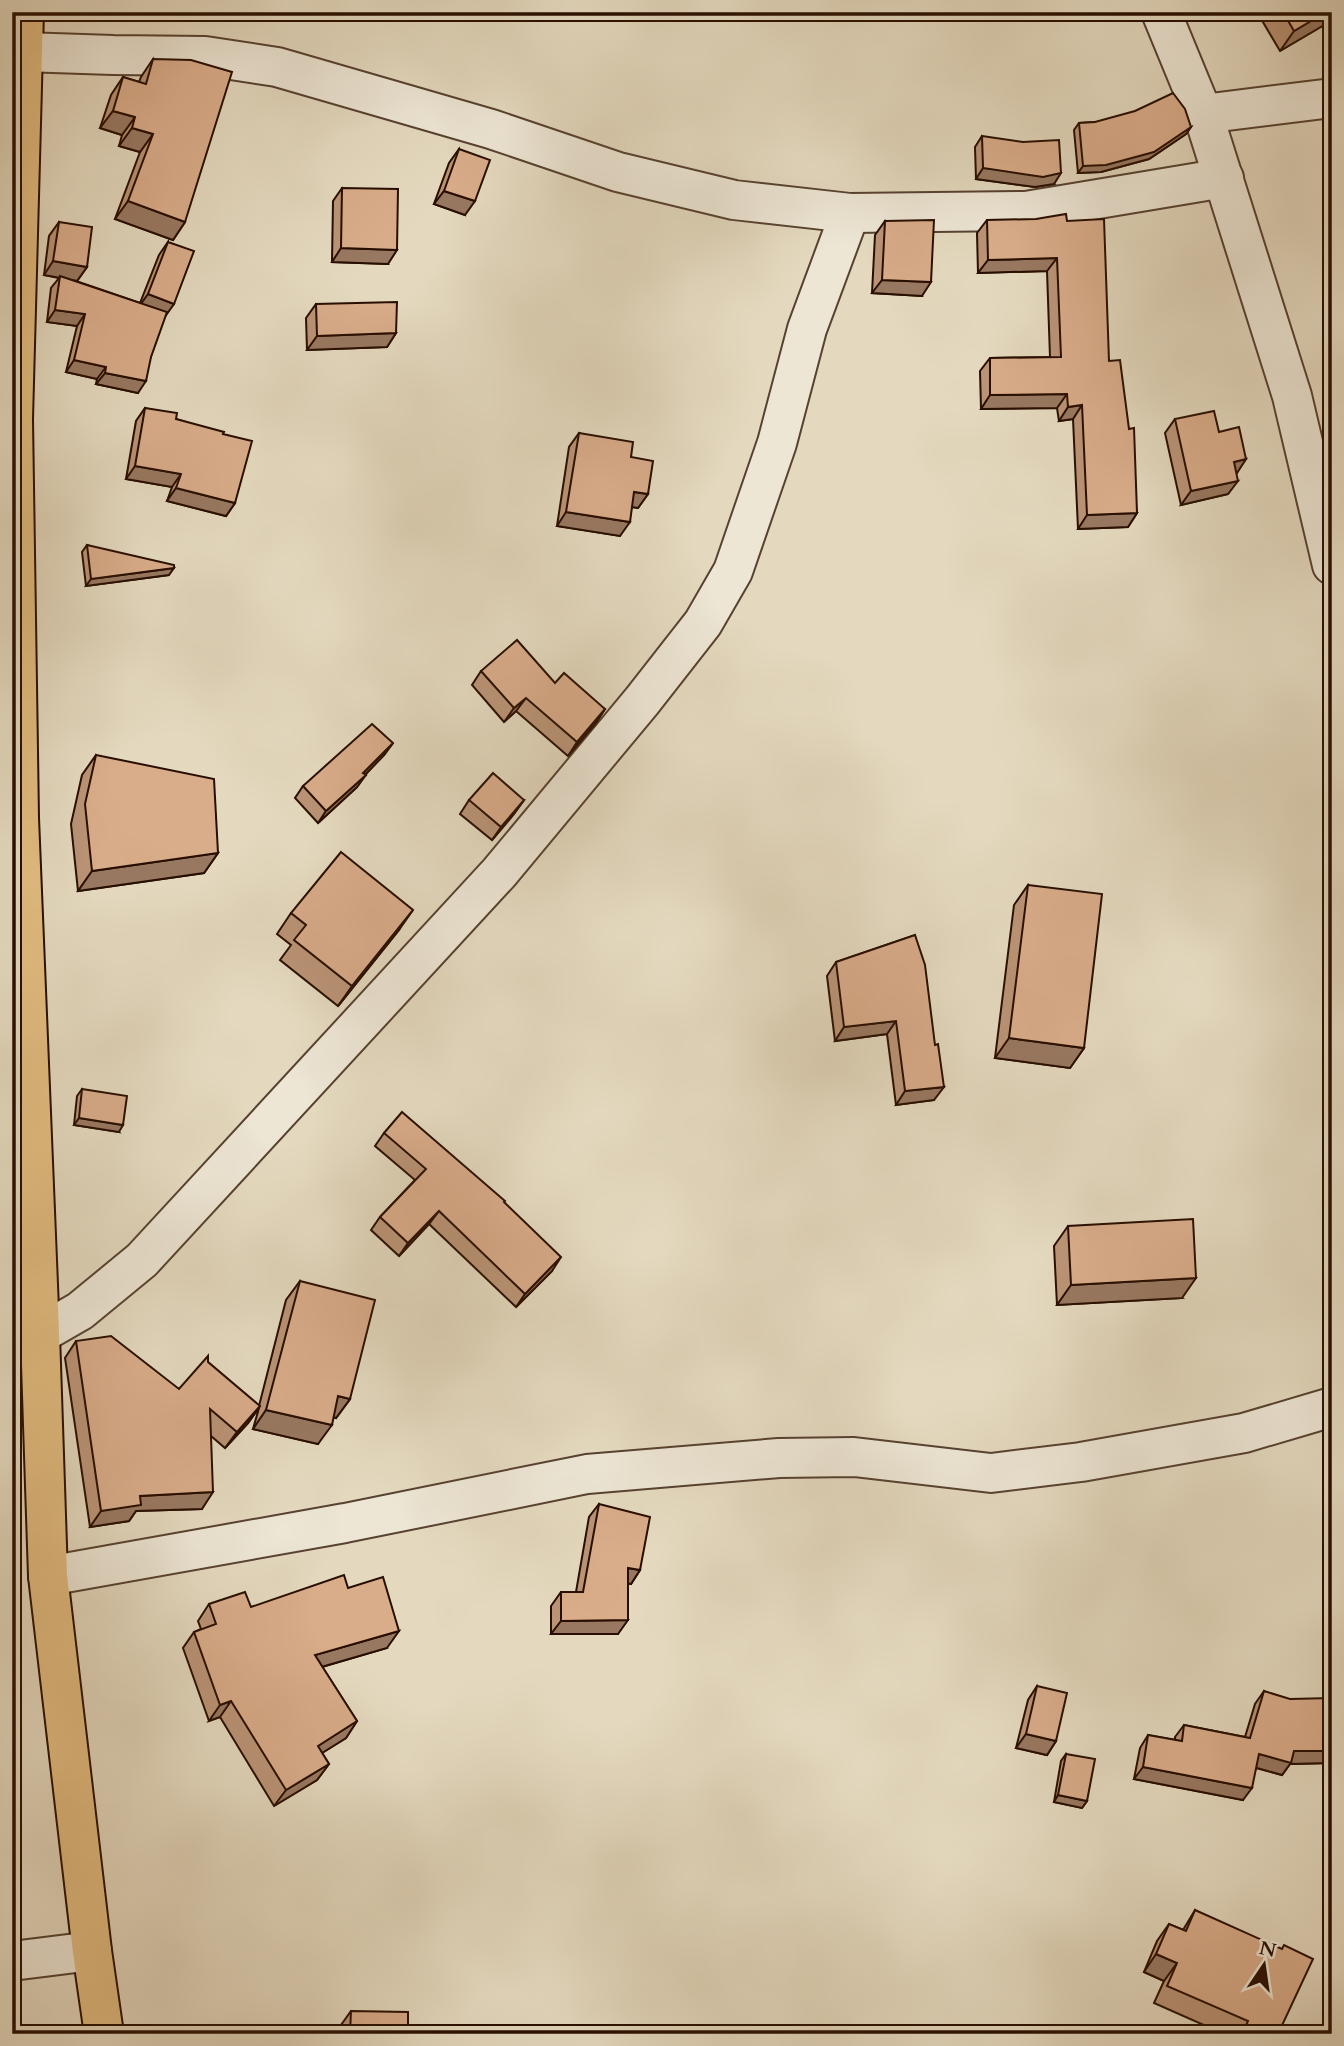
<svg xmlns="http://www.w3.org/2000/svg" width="1344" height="2046" font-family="Cardo,serif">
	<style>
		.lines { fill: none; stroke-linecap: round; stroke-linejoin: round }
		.minor-casing { stroke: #574130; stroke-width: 42 }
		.major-casing { stroke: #280e00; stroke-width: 42 }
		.minor { stroke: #ede6d5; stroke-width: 38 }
		.major { stroke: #e2bc80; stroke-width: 38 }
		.wall { fill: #bb9477; stroke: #280e00; stroke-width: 2 }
		.shaded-wall { fill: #987861; stroke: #280e00; stroke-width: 2 }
		.building { fill: #d9ac8a; stroke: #280e00; stroke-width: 2 }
	</style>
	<rect width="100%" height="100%" fill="#e4d9bf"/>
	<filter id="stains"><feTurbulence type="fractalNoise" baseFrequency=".00286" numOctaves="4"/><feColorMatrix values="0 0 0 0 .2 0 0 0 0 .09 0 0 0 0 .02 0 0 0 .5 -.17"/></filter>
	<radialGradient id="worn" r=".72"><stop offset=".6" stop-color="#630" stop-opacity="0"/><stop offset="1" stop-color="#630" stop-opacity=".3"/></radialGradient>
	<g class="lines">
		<g class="minor-casing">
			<g id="minor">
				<path d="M 1161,12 L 1203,114 L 1292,396 L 1332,565"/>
				<path d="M 12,47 L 23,52 L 113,55 L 205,56 L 277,67 L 491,129 L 618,172 L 734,200 L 850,213 L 1026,211 L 1224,178"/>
				<path d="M 1203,114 L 1332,98"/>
				<path d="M 40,1334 L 80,1311 L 142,1260 L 499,873 L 642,701 L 703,623 L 733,571 L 777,443 L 807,329 L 850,213"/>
				<path d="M 48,1576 L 345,1523 L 587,1474 L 779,1458 L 854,1457 L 991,1473 L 1081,1462 L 1244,1433 L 1332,1407"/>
				<path d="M 12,1961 L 92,1951"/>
			</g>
		</g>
		<g class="major-casing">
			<path id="major" d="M 24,12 L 13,419 L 19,818 L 40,1334 L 48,1576 L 92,1951 L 104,2034"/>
		</g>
		<use href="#minor" class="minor"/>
		<use href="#major" class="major"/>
	</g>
	<g class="wall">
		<path d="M 1257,12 L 1332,12 L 1324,25 L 1280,51 Z"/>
		<path d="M 153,59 L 185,222 L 173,240 L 115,219 L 140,152 L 119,146 L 122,135 L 100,128 L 111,95 L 123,77 L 139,82 L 141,77 Z"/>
		<path d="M 1095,122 L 1191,127 L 1186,134 L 1149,159 L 1101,172 L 1078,173 L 1074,130 L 1079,123 Z"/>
		<path d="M 982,136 L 1054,184 L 1035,187 L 976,179 L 975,147 Z"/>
		<path d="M 459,149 L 465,215 L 434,204 L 449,163 Z"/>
		<path d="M 342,188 L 388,264 L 332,262 L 333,201 Z"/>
		<path d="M 987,220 L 1067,221 L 1109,361 L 1137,513 L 1128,527 L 1078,529 L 1073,419 L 1059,421 L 1057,408 L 981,409 L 980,371 L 990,358 L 1050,357 L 1047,271 L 978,273 L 977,233 Z"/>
		<path d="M 885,221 L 922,296 L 872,293 L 875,235 Z"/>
		<path d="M 59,222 L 87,267 L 77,281 L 70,279 L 140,303 L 159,255 L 168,242 L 165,316 L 138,393 L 96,384 L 97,379 L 66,372 L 77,326 L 47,322 L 51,288 L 59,278 L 44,275 L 49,236 Z"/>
		<path d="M 316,304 L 396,333 L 387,347 L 307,350 L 306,318 Z"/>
		<path d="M 145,408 L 176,419 L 223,434 L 235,503 L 226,516 L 167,501 L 172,487 L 126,479 L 136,421 Z"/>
		<path d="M 1175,419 L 1219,432 L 1246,459 L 1236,473 L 1228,494 L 1181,505 L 1165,433 Z"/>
		<path d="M 579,433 L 631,457 L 648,494 L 638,508 L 632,507 L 620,536 L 557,526 L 569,447 Z"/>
		<path d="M 87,545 L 169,575 L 86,586 L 82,552 Z"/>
		<path d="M 481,671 L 555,683 L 605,709 L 596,723 L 568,756 L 516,711 L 504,722 L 472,685 Z"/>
		<path d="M 393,743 L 384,755 L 365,775 L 357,787 L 318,823 L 295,798 L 303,786 Z"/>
		<path d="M 96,755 L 218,853 L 204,873 L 78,891 L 71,824 L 82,775 Z"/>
		<path d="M 469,800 L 524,800 L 514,814 L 492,840 L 460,814 Z"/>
		<path d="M 1028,885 L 1084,1048 L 1070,1068 L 995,1058 L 1014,905 Z"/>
		<path d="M 291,913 L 399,930 L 338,1006 L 280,960 L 291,945 L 277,934 Z"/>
		<path d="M 915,935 L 934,1100 L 896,1105 L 887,1034 L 835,1041 L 827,976 L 836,962 Z"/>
		<path d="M 82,1089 L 119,1132 L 74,1125 L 77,1096 Z"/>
		<path d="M 384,1133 L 504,1202 L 552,1271 L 516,1307 L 429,1224 L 399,1256 L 371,1230 L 380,1217 L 415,1180 L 375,1146 Z"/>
		<path d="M 1068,1226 L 1182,1298 L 1057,1305 L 1054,1246 Z"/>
		<path d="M 300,1281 L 350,1399 L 336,1418 L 333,1417 L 318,1444 L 253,1429 L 259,1408 L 248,1423 L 225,1448 L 211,1436 L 202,1509 L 136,1511 L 129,1521 L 90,1527 L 65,1358 L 76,1341 L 179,1389 L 208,1362 L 259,1406 L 286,1300 Z"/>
		<path d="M 599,1504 L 640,1570 L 631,1584 L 628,1583 L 618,1634 L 551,1634 L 551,1606 L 561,1592 L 576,1592 L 589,1517 Z"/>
		<path d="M 348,1588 L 387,1648 L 322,1667 L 357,1721 L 346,1738 L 322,1753 L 329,1764 L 317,1780 L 274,1806 L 220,1717 L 209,1721 L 183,1648 L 194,1632 L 201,1629 L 198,1621 L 209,1604 L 251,1607 Z"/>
		<path d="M 1037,1686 L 1056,1741 L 1047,1755 L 1016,1748 L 1028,1700 Z"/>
		<path d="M 1264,1691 L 1330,1763 L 1290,1764 L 1282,1775 L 1256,1768 L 1243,1800 L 1134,1779 L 1140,1748 L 1148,1735 L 1175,1740 L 1175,1737 L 1184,1725 L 1245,1737 L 1255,1704 Z"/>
		<path d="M 1066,1754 L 1087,1801 L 1082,1808 L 1054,1802 L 1061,1761 Z"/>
		<path d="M 1195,1910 L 1278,2034 L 1224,2034 L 1154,2003 L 1164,1981 L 1144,1972 L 1157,1941 L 1169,1924 L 1183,1930 Z"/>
		<path d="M 351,2011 L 408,2034 L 341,2034 L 341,2025 Z"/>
	</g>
	<g class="shaded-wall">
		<path d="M 1326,12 L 1332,12 L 1332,15 L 1324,25 L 1280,51 L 1294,31 Z"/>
		<path d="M 113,111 L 135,117 L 122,135 L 100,128 Z"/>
		<path d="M 1191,127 L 1186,134 L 1149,159 L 1101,172 L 1078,173 L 1083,166 Z"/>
		<path d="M 132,128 L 153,134 L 140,152 L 119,146 Z"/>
		<path d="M 983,168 L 1061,173 L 1054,184 L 1035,187 L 976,179 Z"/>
		<path d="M 444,191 L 475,201 L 465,215 L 434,204 Z"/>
		<path d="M 128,201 L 185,222 L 173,240 L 115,219 Z"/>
		<path d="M 341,248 L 397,250 L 388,264 L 332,262 Z"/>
		<path d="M 1057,258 L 1047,271 L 978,273 L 988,260 Z"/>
		<path d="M 53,261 L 87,267 L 77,281 L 44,275 Z"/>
		<path d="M 882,280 L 931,282 L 922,296 L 872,293 Z"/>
		<path d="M 148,294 L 174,304 L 164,318 L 138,308 Z"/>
		<path d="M 55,310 L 85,314 L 77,326 L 47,322 Z"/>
		<path d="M 396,333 L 387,347 L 307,350 L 317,336 Z"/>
		<path d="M 74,360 L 106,367 L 97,379 L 66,372 Z"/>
		<path d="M 105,373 L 146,381 L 138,393 L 96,384 Z"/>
		<path d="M 1067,394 L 1057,408 L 981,409 L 990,395 Z"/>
		<path d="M 1082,405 L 1073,419 L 1059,421 L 1068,407 Z"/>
		<path d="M 1246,459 L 1237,473 L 1224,476 L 1234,462 Z"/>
		<path d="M 135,466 L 181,474 L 172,487 L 126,479 Z"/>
		<path d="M 1238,481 L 1228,494 L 1181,505 L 1191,491 Z"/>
		<path d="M 176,488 L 235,503 L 226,516 L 167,501 Z"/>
		<path d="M 634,492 L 648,494 L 638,508 L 625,506 Z"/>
		<path d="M 566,512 L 630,522 L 620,536 L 557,526 Z"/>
		<path d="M 1137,513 L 1128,527 L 1078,529 L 1087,515 Z"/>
		<path d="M 174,568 L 169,575 L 86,586 L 91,579 Z"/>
		<path d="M 526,698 L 516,711 L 504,722 L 514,708 Z"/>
		<path d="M 605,709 L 596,723 L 568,756 L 577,742 Z"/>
		<path d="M 393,743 L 384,755 L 355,785 L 363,773 Z"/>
		<path d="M 366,775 L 357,787 L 318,823 L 326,811 Z"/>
		<path d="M 524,800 L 514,814 L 492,840 L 501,827 Z"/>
		<path d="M 218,853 L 204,873 L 78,891 L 92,871 Z"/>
		<path d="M 413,910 L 399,930 L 338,1006 L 352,986 Z"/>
		<path d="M 896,1021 L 887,1034 L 835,1041 L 844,1027 Z"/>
		<path d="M 1009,1038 L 1084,1048 L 1070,1068 L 995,1058 Z"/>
		<path d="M 944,1087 L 934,1100 L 896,1105 L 905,1091 Z"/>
		<path d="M 79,1118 L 123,1125 L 119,1132 L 74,1125 Z"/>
		<path d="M 439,1211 L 429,1224 L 399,1256 L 408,1243 Z"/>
		<path d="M 561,1257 L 552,1271 L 516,1307 L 525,1294 Z"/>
		<path d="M 1196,1278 L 1182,1298 L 1057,1305 L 1071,1285 Z"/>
		<path d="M 338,1396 L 350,1399 L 336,1418 L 325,1415 Z"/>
		<path d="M 260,1406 L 248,1423 L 225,1448 L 237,1432 Z"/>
		<path d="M 266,1410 L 332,1425 L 318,1444 L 253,1429 Z"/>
		<path d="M 213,1492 L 202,1509 L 136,1511 L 129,1521 L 90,1527 L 101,1511 L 140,1496 Z"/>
		<path d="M 628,1568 L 640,1570 L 631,1584 L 618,1582 Z"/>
		<path d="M 628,1620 L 618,1634 L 551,1634 L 561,1621 Z"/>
		<path d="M 399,1631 L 387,1648 L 304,1672 L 315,1655 Z"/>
		<path d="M 231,1701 L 220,1717 L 209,1721 L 220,1705 Z"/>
		<path d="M 357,1721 L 346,1738 L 306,1763 L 318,1746 Z"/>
		<path d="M 1026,1734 L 1056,1741 L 1047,1755 L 1016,1748 Z"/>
		<path d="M 1294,1751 L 1332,1751 L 1332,1761 L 1330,1763 L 1290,1764 L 1282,1775 L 1250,1766 L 1259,1754 Z"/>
		<path d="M 329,1764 L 317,1780 L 274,1806 L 286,1790 Z"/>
		<path d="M 1143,1767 L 1252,1788 L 1243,1800 L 1134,1779 Z"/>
		<path d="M 1058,1795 L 1087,1801 L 1082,1808 L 1054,1802 Z"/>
		<path d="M 1156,1954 L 1177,1963 L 1164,1981 L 1144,1972 Z"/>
	</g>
	<g class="building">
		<path d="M 1283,12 L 1326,12 L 1294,31 Z"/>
		<path d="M 153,59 L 191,60 L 232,72 L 185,222 L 128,201 L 153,134 L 132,128 L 135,117 L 113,111 L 123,77 L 146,84 Z"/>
		<path d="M 1173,93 L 1185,109 L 1191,127 L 1154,152 L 1106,165 L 1083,166 L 1079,123 L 1095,122 L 1135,111 Z"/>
		<path d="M 982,136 L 1023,142 L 1059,140 L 1061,173 L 1043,177 L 983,168 Z"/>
		<path d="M 459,149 L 490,160 L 475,201 L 444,191 Z"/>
		<path d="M 342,188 L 398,189 L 397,250 L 341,248 Z"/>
		<path d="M 1066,214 L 1067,221 L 1104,219 L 1109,361 L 1120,360 L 1129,429 L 1134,428 L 1137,513 L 1087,515 L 1082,405 L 1068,407 L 1067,394 L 990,395 L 990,358 L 1061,357 L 1057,258 L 988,260 L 987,220 L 1036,219 Z"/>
		<path d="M 934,220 L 931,282 L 882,280 L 885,221 Z"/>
		<path d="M 59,222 L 92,227 L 87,267 L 53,261 Z"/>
		<path d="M 168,242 L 194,251 L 174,304 L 148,294 Z"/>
		<path d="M 60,276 L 167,312 L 151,357 L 146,381 L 105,373 L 106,367 L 74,360 L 85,314 L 55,310 Z"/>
		<path d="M 397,302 L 396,333 L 317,336 L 316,304 Z"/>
		<path d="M 145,408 L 177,413 L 176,419 L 224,432 L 223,434 L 252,441 L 235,503 L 176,488 L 181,474 L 135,466 Z"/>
		<path d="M 1214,411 L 1219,432 L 1239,427 L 1246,459 L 1234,462 L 1238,481 L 1191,491 L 1175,419 Z"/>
		<path d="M 579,433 L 633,442 L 631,457 L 653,461 L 648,494 L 634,492 L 630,522 L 566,512 Z"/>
		<path d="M 87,545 L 174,565 L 174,568 L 91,579 Z"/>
		<path d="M 517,640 L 555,683 L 564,673 L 605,709 L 577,742 L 526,698 L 514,708 L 481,671 Z"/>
		<path d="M 372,724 L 393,743 L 363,773 L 366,775 L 326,811 L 303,786 Z"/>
		<path d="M 96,755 L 214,779 L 218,853 L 92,871 L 85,804 Z"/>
		<path d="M 493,773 L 524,800 L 501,827 L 469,800 Z"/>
		<path d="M 341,852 L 413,910 L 352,986 L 294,940 L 306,925 L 291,913 Z"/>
		<path d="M 1028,885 L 1102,894 L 1084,1048 L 1009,1038 Z"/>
		<path d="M 915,935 L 925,965 L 935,1045 L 938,1044 L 944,1087 L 905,1091 L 896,1021 L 844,1027 L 836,962 Z"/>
		<path d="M 82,1089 L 127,1096 L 123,1125 L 79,1118 Z"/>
		<path d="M 402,1112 L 505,1201 L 504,1202 L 561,1257 L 525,1294 L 439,1211 L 408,1243 L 380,1217 L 426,1169 L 384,1133 Z"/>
		<path d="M 1193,1219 L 1196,1278 L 1071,1285 L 1068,1226 Z"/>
		<path d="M 300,1281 L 375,1300 L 350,1399 L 338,1396 L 332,1425 L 266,1410 Z"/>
		<path d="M 111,1336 L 179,1389 L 208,1356 L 208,1362 L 260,1406 L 237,1432 L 210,1409 L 213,1492 L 140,1496 L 141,1505 L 101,1511 L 76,1341 Z"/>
		<path d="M 599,1504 L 650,1517 L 640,1570 L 628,1568 L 628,1620 L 561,1621 L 561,1592 L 583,1592 Z"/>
		<path d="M 344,1575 L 348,1588 L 383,1577 L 399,1631 L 315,1655 L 357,1721 L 318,1746 L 329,1764 L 286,1790 L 231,1701 L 220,1705 L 194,1632 L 216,1624 L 209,1604 L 245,1592 L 251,1607 Z"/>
		<path d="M 1037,1686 L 1067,1693 L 1056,1741 L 1026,1734 Z"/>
		<path d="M 1264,1691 L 1290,1699 L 1332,1698 L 1332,1751 L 1294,1751 L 1291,1763 L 1259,1754 L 1252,1788 L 1143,1767 L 1148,1735 L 1182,1741 L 1184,1725 L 1250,1738 Z"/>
		<path d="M 1066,1754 L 1095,1759 L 1087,1801 L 1058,1795 Z"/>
		<path d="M 1195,1910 L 1282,1949 L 1284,1945 L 1313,1959 L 1278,2034 L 1242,2034 L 1248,2021 L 1167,1986 L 1177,1963 L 1156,1954 L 1169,1924 L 1186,1931 Z"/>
		<path d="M 351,2011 L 408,2012 L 408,2034 L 350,2034 Z"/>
	</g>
	<rect width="1344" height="2046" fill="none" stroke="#e4d9bf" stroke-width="42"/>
	<rect x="14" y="14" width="1316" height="2018" fill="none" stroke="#280e00" stroke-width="3.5"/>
	<rect x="21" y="21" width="1302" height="2004" fill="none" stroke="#280e00" stroke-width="2"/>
	<g transform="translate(1264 1965) rotate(13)" stroke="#ede6d5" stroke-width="5" paint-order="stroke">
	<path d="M0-5L12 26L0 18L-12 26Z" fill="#280e00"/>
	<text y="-10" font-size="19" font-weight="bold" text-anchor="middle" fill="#280e00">N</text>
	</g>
	<rect width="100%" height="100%" filter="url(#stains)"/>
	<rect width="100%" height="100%" fill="url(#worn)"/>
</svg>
